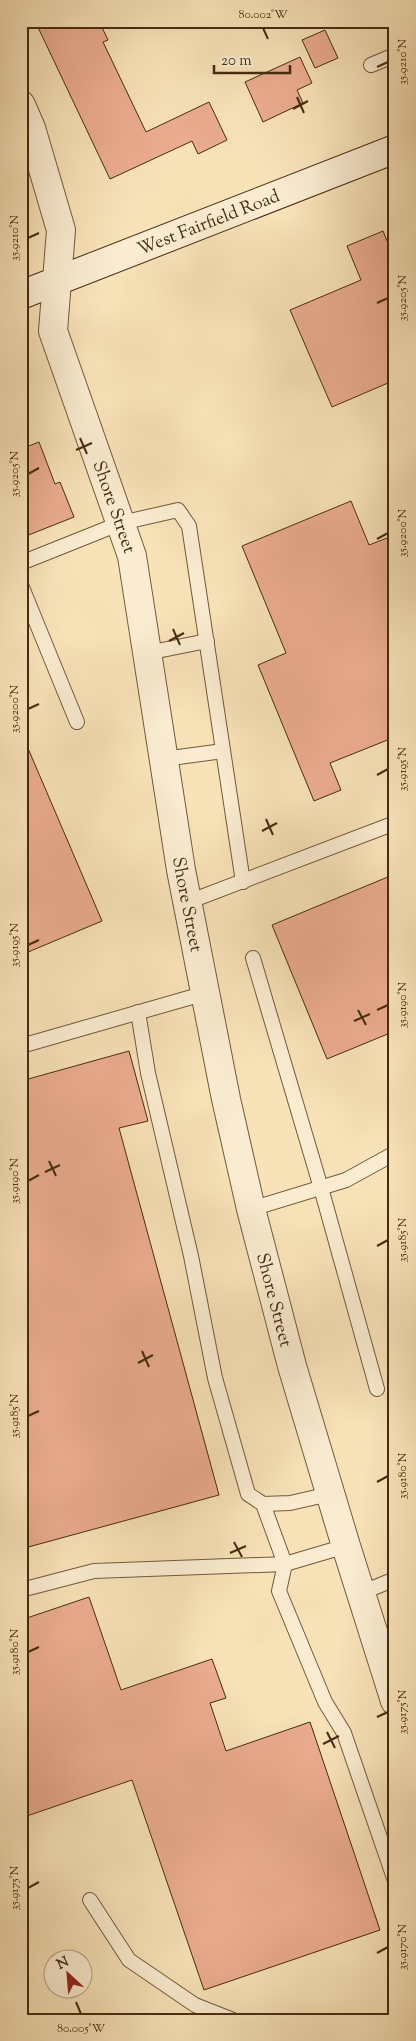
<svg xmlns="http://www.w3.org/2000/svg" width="416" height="2041" font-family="'Sorts Mill Goudy',serif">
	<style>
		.building { fill: #ebac8f; stroke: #472b10 }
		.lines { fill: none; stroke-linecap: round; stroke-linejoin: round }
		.service-casing { stroke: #73593a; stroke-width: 16 }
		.minor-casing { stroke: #73593a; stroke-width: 30 }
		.secondary-casing { stroke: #472b10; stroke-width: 30 }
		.service { stroke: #faecd1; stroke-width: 14 }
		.minor { stroke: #faecd1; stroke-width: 28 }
		.secondary { stroke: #faecd1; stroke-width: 28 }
		.ticks { fill: none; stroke: #472b10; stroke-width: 2 }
		.labels { text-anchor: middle; stroke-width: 5; stroke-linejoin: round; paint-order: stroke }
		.street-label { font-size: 18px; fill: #472b10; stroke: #faecd1 }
		.neatline { fill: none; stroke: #472b10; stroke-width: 2 }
		.ticks-label { font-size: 12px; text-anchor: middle; fill: #472b10 }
	</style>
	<rect width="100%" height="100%" fill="#f8e2b8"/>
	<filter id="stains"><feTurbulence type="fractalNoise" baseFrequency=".004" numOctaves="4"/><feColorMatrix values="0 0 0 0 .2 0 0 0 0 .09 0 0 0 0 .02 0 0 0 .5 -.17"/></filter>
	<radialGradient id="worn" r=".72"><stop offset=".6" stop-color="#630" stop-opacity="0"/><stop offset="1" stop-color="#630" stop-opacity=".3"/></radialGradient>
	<g class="building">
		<path d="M 35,21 L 99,21 L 108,40 L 103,42 L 146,132 L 209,102 L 227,140 L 198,154 L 192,141 L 110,179 Z"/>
		<path d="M 325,30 L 338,58 L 315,68 L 302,40 Z"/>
		<path d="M 300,57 L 312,83 L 297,90 L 303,103 L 263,122 L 245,82 Z"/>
		<path d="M 383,231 L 395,260 L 395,380 L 332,407 L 290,310 L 361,280 L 347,246 Z"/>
		<path d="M 39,442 L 55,484 L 60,482 L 74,517 L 21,538 L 21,449 Z"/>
		<path d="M 351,501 L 369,545 L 395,535 L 395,737 L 330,763 L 341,790 L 314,801 L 258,665 L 286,653 L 242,546 Z"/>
		<path d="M 21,732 L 102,921 L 21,955 Z"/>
		<path d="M 395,874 L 395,1031 L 327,1059 L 272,925 Z"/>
		<path d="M 129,1051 L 148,1121 L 119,1128 L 219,1495 L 21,1549 L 21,1163 L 27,1162 L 21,1141 L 21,1081 Z"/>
		<path d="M 89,1597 L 121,1690 L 212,1659 L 226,1698 L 210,1703 L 226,1751 L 310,1722 L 380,1930 L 204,1990 L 132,1780 L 21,1818 L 21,1620 Z"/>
	</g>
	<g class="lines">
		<g class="service-casing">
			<g id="service">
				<path d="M 371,65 L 395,55"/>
				<path d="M 21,563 L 121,523 L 178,510 L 189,526 L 243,882"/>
				<path d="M 21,585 L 77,722"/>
				<path d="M 147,653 L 207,641"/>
				<path d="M 164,759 L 223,751"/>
				<path d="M 188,902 L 395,823"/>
				<path d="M 253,958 L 321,1188 L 377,1389"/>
				<path d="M 138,1012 L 148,1073 L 191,1256 L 215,1378 L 248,1494 L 263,1504 L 290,1503 L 330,1494"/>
				<path d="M 21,1046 L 206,993"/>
				<path d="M 251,1209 L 346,1180 L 395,1153"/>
				<path d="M 346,1546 L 285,1564 L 279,1591 L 325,1702 L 344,1733 L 395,1881"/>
				<path d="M 21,1590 L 94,1571 L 285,1564 L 263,1504"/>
				<path d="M 361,1593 L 395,1579"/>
				<path d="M 90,1900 L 129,1960 L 195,2005 L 233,2020"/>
				<path d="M 392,2020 L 395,2018"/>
			</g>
		</g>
		<g class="minor-casing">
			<g id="minor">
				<path id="s1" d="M 21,105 L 31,128 L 61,230 L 53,331 L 132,556 L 181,870 L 226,1099 L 251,1209 L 292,1366 L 346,1546 L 395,1701"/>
			</g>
		</g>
		<g class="secondary-casing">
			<g id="secondary">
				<path id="s2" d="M 21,295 L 395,149"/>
			</g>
		</g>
		<use href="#service" class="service"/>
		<use href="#minor" class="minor"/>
		<use href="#secondary" class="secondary"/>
	</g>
	<path class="ticks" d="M 263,28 L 268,39M 377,67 L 388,62M 297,97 L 304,113M 293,109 L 308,101M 28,238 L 39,233M 377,303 L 388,298M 80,438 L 87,454M 76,450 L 92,443M 28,474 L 39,468M 377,539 L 388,533M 173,629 L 180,645M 169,641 L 184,633M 28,709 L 39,704M 377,775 L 388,769M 266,819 L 273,835M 262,831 L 277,823M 28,945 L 39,940M 358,1010 L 366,1025M 377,1010 L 388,1005M 354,1021 L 370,1014M 49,1161 L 56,1176M 45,1172 L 60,1165M 28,1181 L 39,1175M 377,1246 L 388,1240M 142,1351 L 149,1367M 138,1363 L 153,1355M 28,1416 L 39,1411M 377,1482 L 388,1476M 234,1542 L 242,1557M 230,1553 L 246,1546M 28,1652 L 39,1647M 377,1717 L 388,1712M 327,1732 L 335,1748M 323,1744 L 339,1736M 28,1888 L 39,1882M 377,1953 L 388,1947M 76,2002 L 81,2014"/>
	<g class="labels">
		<g class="street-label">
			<text dy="6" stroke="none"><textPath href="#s2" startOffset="201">West Fairfield Road</textPath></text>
			<text dy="6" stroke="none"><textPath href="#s1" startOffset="419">Shore Street</textPath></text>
			<text dy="6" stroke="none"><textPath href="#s1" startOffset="824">Shore Street</textPath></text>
			<text dy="6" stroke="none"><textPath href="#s1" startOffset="1229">Shore Street</textPath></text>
		</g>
	</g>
	<rect width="416" height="2041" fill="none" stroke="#f8e2b8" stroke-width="55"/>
	<g transform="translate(68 1974) rotate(334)"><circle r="24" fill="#faecd1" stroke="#b29f84"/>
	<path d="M0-4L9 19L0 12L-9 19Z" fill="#8f2418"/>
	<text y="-8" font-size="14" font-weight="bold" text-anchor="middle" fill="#472b10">N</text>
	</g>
	<path d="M214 65v8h76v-8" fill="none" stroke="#472b10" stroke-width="2.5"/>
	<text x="221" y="65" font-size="15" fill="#472b10" stroke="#faecd1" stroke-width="4" paint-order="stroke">20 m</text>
	<rect x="28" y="28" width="360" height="1986" class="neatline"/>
	<g class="ticks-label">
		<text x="263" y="18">80.002°W</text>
		<text transform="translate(402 62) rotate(-90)" y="4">35.9210°N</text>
		<text transform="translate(14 238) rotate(-90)" y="4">35.9210°N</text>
		<text transform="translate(402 298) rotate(-90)" y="4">35.9205°N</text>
		<text transform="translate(14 474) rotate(-90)" y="4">35.9205°N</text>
		<text transform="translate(402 533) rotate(-90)" y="4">35.9200°N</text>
		<text transform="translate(14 709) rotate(-90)" y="4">35.9200°N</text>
		<text transform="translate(402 769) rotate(-90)" y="4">35.9195°N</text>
		<text transform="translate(14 945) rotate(-90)" y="4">35.9195°N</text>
		<text transform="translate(402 1005) rotate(-90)" y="4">35.9190°N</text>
		<text transform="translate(14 1181) rotate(-90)" y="4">35.9190°N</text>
		<text transform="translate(402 1240) rotate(-90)" y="4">35.9185°N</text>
		<text transform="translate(14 1416) rotate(-90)" y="4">35.9185°N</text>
		<text transform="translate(402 1476) rotate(-90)" y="4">35.9180°N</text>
		<text transform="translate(14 1652) rotate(-90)" y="4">35.9180°N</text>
		<text transform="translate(402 1712) rotate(-90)" y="4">35.9175°N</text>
		<text transform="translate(14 1888) rotate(-90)" y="4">35.9175°N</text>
		<text transform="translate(402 1947) rotate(-90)" y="4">35.9170°N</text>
		<text x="81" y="2032">80.005°W</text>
	</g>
	<rect width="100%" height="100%" filter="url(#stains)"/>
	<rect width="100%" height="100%" fill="url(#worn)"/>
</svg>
